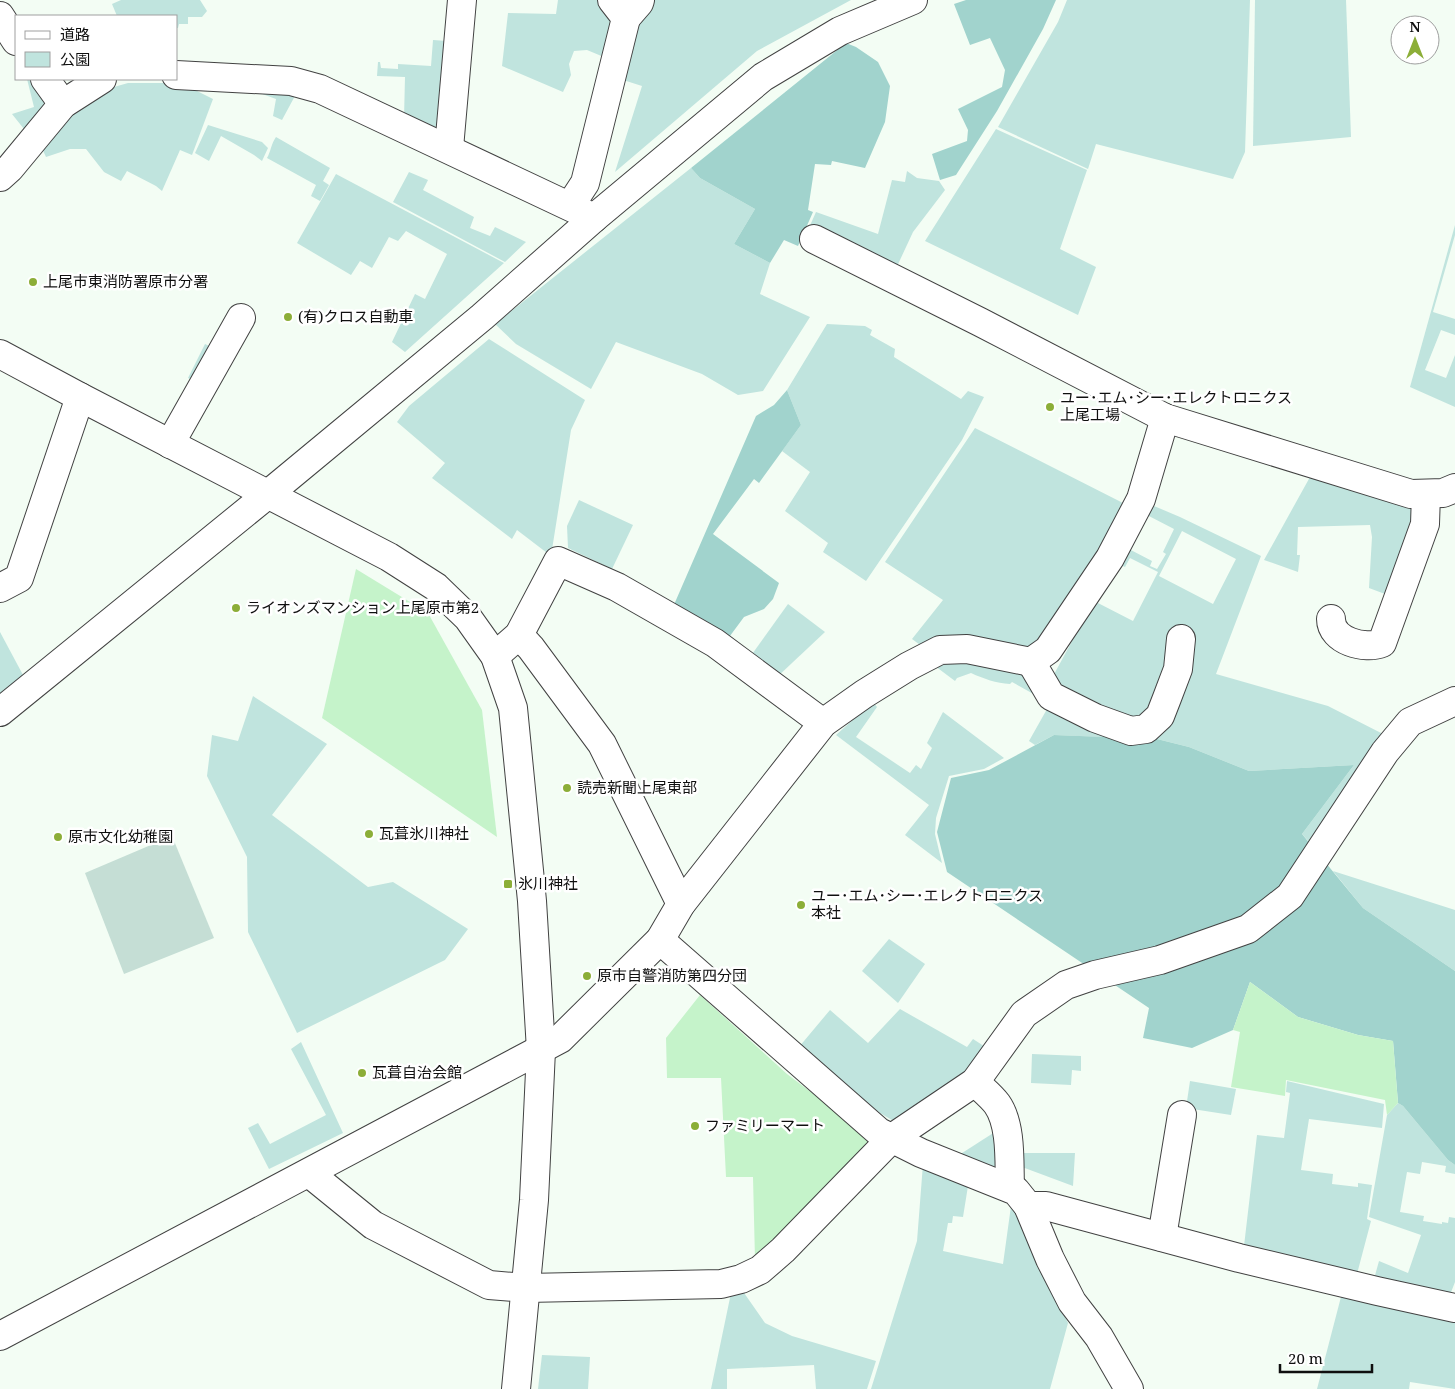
<svg xmlns="http://www.w3.org/2000/svg" width="1455" height="1389" font-family="'Noto Serif','Noto Sans JP',serif">
	<style>
		.green { fill: #c0e4de; fill-rule: evenodd }
		.forest { fill: #a1d3cd }
		.sand { fill: #c5f3ca }
		.cemetery { fill: #c5ded5 }
		.lines { fill: none; stroke-linecap: round; stroke-linejoin: round }
		.minor-casing { stroke: #424242; stroke-width: 30 }
		.minor { stroke: #fff; stroke-width: 28 }
		.poi-dot { fill: #8cae38; stroke: #fff; stroke-width: 2 }
		.labels { text-anchor: middle; stroke-width: 5; stroke-linejoin: round; paint-order: stroke }
		.poi-label { font-size: 15px; fill: #0f0f0f; stroke: #fff; text-anchor: start }
	</style>
	<rect width="100%" height="100%" fill="#f3fdf4"/>
	<g class="green">
		<path d="M 121,0 L 200,0 L 207,11 L 202,17 L 188,17 L 188,24 L 179,24 L 178,28 L 176,28 L 176,16 L 117,16 L 112,4 Z"/>
		<path d="M 558,0 L 851,0 L 757,51 L 615,172 L 642,86 L 620,79 L 611,60 L 587,50 L 574,51 L 569,64 L 571,75 L 563,92 L 502,66 L 508,13 L 556,14 Z"/>
		<path d="M 1067,0 L 1250,0 L 1245,152 L 1233,179 L 1096,144 L 1088,169 L 998,127 L 1058,22 Z"/>
		<path d="M 1255,0 L 1346,0 L 1351,137 L 1253,146 Z"/>
		<path d="M 433,40 L 447,41 L 442,126 L 432,131 L 404,118 L 405,77 L 377,76 L 378,62 L 380,62 L 381,68 L 398,69 L 398,64 L 431,66 Z"/>
		<path d="M 27,79 L 33,79 L 48,103 L 47,110 L 24,129 L 12,114 L 34,107 Z"/>
		<path d="M 128,83 L 187,83 L 187,86 L 213,99 L 192,155 L 180,150 L 162,191 L 156,186 L 127,171 L 121,181 L 104,172 L 86,149 L 70,149 L 46,157 L 40,144 L 68,109 L 107,89 Z"/>
		<path d="M 246,88 L 296,94 L 282,120 L 273,116 L 276,99 Z"/>
		<path d="M 208,125 L 262,142 L 268,148 L 262,161 L 254,155 L 221,136 L 209,161 L 195,153 Z"/>
		<path d="M 996,129 L 1087,170 L 1060,249 L 1096,267 L 1078,315 L 925,241 Z"/>
		<path d="M 276,137 L 330,168 L 323,181 L 329,185 L 320,201 L 311,196 L 316,185 L 267,158 C 271,151 271,144 276,137 Z"/>
		<path d="M 691,168 L 700,178 L 755,209 L 734,244 L 770,263 L 760,294 L 810,317 L 763,391 L 738,395 L 702,374 L 616,342 L 591,389 L 516,344 L 495,324 Z"/>
		<path d="M 907,171 L 917,178 L 939,181 L 945,190 L 913,232 L 893,275 L 808,230 L 816,212 L 878,234 L 892,180 L 905,182 Z"/>
		<path d="M 409,172 L 428,180 L 423,190 L 474,217 L 470,228 L 490,236 L 495,227 L 526,242 L 505,262 L 393,202 Z"/>
		<path d="M 336,174 L 504,263 L 405,352 L 392,342 L 415,294 L 425,299 L 447,254 L 406,231 L 398,241 L 389,237 L 372,268 L 360,261 L 351,275 L 297,243 Z"/>
		<path d="M 1455,225 L 1455,235 L 1433,312 L 1455,319 L 1455,335 L 1441,330 L 1425,370 L 1446,378 L 1455,355 L 1455,407 L 1410,387 Z"/>
		<path d="M 827,324 L 865,326 L 872,330 L 870,335 L 895,349 L 894,357 L 961,399 L 968,391 L 984,397 L 962,440 L 866,581 L 823,552 L 828,543 L 785,511 L 810,472 L 782,451 L 801,425 L 787,390 Z"/>
		<path d="M 489,339 L 585,400 L 571,430 L 551,556 L 517,530 L 512,539 L 432,478 L 445,463 L 397,422 L 409,406 Z"/>
		<path d="M 205,344 L 216,349 L 199,383 L 188,378 Z"/>
		<path d="M 975,428 L 1123,503 L 1106,541 L 1044,644 L 1022,652 L 927,650 L 912,639 L 943,600 L 885,562 Z"/>
		<path d="M 1310,477 L 1416,506 L 1385,594 L 1369,588 L 1372,537 L 1370,525 L 1298,527 L 1297,555 L 1300,555 L 1298,572 L 1264,560 Z"/>
		<path d="M 579,500 L 633,525 L 612,569 L 568,548 L 567,526 Z"/>
		<path d="M 1147,503 L 1180,517 L 1261,556 L 1216,674 L 1328,706 L 1387,736 L 1312,845 L 1302,834 L 1354,765 L 1249,771 L 1189,747 L 1157,739 L 1149,739 L 1060,688 L 1052,678 ZM 1145,514 L 1174,529 L 1163,552 L 1166,554 L 1157,569 L 1150,566 L 1152,561 L 1127,548 ZM 1182,531 L 1236,559 L 1213,604 L 1159,576 ZM 1130,558 L 1158,572 L 1133,621 L 1096,602 L 1117,563 L 1125,567 Z"/>
		<path d="M 788,604 L 825,632 L 775,679 L 750,657 Z"/>
		<path d="M 0,632 L 23,675 L 0,694 Z"/>
		<path d="M 955,661 C 969,663 1015,666 1024,676 C 1029,681 1033,690 1037,696 L 1012,682 L 1010,684 C 996,683 984,679 971,673 L 957,678 L 955,681 L 935,666 Z"/>
		<path d="M 253,696 L 327,744 L 272,815 L 368,887 L 393,882 L 468,929 L 445,960 L 297,1033 L 248,932 L 247,857 L 207,776 L 212,735 L 238,741 Z"/>
		<path d="M 873,702 L 877,707 L 856,737 L 910,773 L 916,765 L 921,769 L 932,748 L 927,743 L 943,712 L 1004,758 L 984,769 L 949,776 L 936,818 L 935,834 L 942,863 L 905,835 L 929,805 L 836,735 Z"/>
		<path d="M 1051,702 L 1128,738 L 1054,735 L 1035,745 L 1029,741 Z"/>
		<path d="M 1333,871 L 1455,910 L 1455,971 L 1363,908 Z"/>
		<path d="M 889,939 L 925,964 L 898,1003 L 862,971 Z"/>
		<path d="M 900,1009 L 967,1047 L 973,1039 L 990,1050 L 976,1072 L 897,1123 L 880,1113 L 799,1047 L 830,1010 L 868,1043 Z"/>
		<path d="M 301,1042 L 343,1133 L 269,1169 L 248,1128 L 258,1123 L 270,1144 L 326,1115 L 291,1049 Z"/>
		<path d="M 1032,1054 L 1081,1056 L 1081,1071 L 1072,1070 L 1071,1085 L 1031,1083 Z"/>
		<path d="M 1190,1081 L 1236,1089 L 1231,1115 L 1186,1108 Z"/>
		<path d="M 1287,1081 L 1384,1104 L 1382,1128 L 1309,1119 L 1301,1170 L 1333,1174 L 1332,1184 L 1358,1187 L 1358,1183 L 1372,1185 L 1367,1219 L 1371,1221 L 1357,1274 L 1244,1246 L 1257,1135 L 1284,1138 L 1290,1093 L 1286,1092 Z"/>
		<path d="M 1398,1103 L 1403,1106 L 1448,1160 L 1455,1165 L 1455,1174 L 1445,1172 L 1446,1166 L 1422,1162 L 1420,1174 L 1407,1172 L 1400,1212 L 1424,1216 L 1423,1221 L 1442,1224 L 1442,1222 L 1448,1223 L 1449,1217 L 1455,1218 L 1455,1282 L 1448,1300 L 1374,1279 L 1379,1261 L 1408,1273 L 1421,1235 L 1369,1217 L 1387,1115 Z"/>
		<path d="M 998,1130 L 1002,1170 L 959,1155 Z"/>
		<path d="M 1022,1153 L 1075,1153 L 1073,1186 L 1022,1167 Z"/>
		<path d="M 923,1164 L 968,1186 L 963,1217 L 953,1216 L 952,1223 L 948,1223 L 943,1251 L 1003,1264 L 1011,1206 L 1024,1218 L 1045,1276 L 1068,1323 L 1050,1389 L 871,1389 L 917,1241 Z"/>
		<path d="M 742,1290 L 765,1323 L 792,1336 L 876,1361 L 867,1389 L 816,1389 L 814,1365 L 727,1369 L 727,1389 L 711,1389 L 731,1293 Z"/>
		<path d="M 1342,1293 L 1455,1319 L 1455,1389 L 1410,1382 L 1409,1389 L 1317,1389 Z"/>
		<path d="M 542,1355 L 590,1357 L 588,1389 L 538,1389 Z"/>
	</g>
	<g class="forest">
		<path d="M 966,0 L 1056,0 L 1043,29 L 997,111 L 956,175 L 940,180 L 932,154 L 967,141 L 968,130 L 958,109 L 1002,87 L 1005,70 L 990,38 L 970,45 L 954,4 Z"/>
		<path d="M 846,43 L 856,47 L 878,62 L 890,86 L 885,122 L 865,168 L 832,161 L 831,165 L 815,164 L 808,210 L 813,212 L 798,246 L 784,240 L 770,263 L 734,244 L 755,209 L 700,178 L 691,168 Z"/>
		<path d="M 787,390 L 801,425 L 759,483 L 754,479 L 713,534 L 779,583 L 773,599 L 764,609 L 744,617 L 727,640 L 673,607 L 756,416 L 774,405 Z"/>
		<path d="M 1054,735 L 1157,739 L 1189,747 L 1249,771 L 1354,765 L 1302,834 L 1363,908 L 1455,971 L 1455,1165 L 1448,1160 L 1403,1106 L 1398,1103 L 1393,1041 L 1358,1035 L 1298,1017 L 1250,982 L 1233,1030 L 1192,1048 L 1143,1038 L 1149,1008 L 947,872 L 937,832 L 951,778 L 989,770 Z"/>
	</g>
	<g class="sand">
		<path d="M 356,569 L 428,613 L 482,710 L 497,837 L 322,718 Z"/>
		<path d="M 1250,982 L 1298,1017 L 1358,1035 L 1393,1041 L 1398,1103 L 1387,1115 L 1385,1100 L 1286,1080 L 1285,1096 L 1231,1087 L 1240,1032 L 1233,1030 Z"/>
		<path d="M 700,995 L 787,1074 L 868,1135 L 869,1148 L 755,1260 L 753,1177 L 726,1177 L 721,1078 L 667,1078 L 666,1038 Z"/>
	</g>
	<path class="cemetery" d="M 172,836 L 214,938 L 124,974 L 85,873 Z"/>
	<g class="lines">
		<g class="minor-casing">
			<g id="minor">
				<path d="M 0,16 L 16,41"/>
				<path d="M 626,18 L 639,3 L 640,0"/>
				<path d="M 176,75 L 291,81 L 320,89 L 594,218"/>
				<path d="M 45,79 L 63,104"/>
				<path d="M 449,148 L 462,0"/>
				<path d="M 0,177 L 10,168 L 63,104 L 102,79"/>
				<path d="M 570,206 L 585,183 L 626,18 L 612,0"/>
				<path d="M 814,239 L 980,322 L 1165,418 L 1411,494 L 1443,493 L 1455,488"/>
				<path d="M 0,354 L 80,397 L 389,557 L 436,587 L 468,618 L 495,656 L 513,708 L 532,901 L 541,1050 L 534,1200 L 516,1389"/>
				<path d="M 170,444 L 241,318"/>
				<path d="M 0,588 L 19,578 L 80,397"/>
				<path d="M 1331,619 C 1331,641 1365,650 1382,643 L 1425,524 L 1426,494"/>
				<path d="M 519,635 L 531,648 L 602,744 L 681,904"/>
				<path d="M 495,656 L 519,635 L 558,561 L 617,587 L 715,643 L 823,723"/>
				<path d="M 1031,662 L 1051,696 L 1095,718 L 1131,731 L 1146,729 L 1160,716 L 1167,698 L 1178,669 L 1181,639"/>
				<path d="M 0,712 L 267,495 L 482,317 L 594,218 L 763,77 L 840,31 L 913,0"/>
				<path d="M 660,940 L 879,1132 L 921,1153 L 1016,1191 L 1028,1206 L 1050,1259 L 1072,1302 L 1099,1337 L 1129,1389"/>
				<path d="M 975,1082 C 982,1089 991,1096 997,1104 C 1012,1125 1009,1164 1010,1188"/>
				<path d="M 309,1173 L 373,1225 L 489,1285 L 526,1288 L 721,1284 L 741,1279 L 760,1270 L 783,1250 L 892,1138 L 975,1082 L 1024,1014 L 1066,985 L 1095,975 L 1160,960 L 1248,929 L 1290,896 L 1385,752 L 1410,722 L 1455,701"/>
				<path d="M 1028,1206 L 1046,1206 L 1239,1258 L 1377,1291 L 1455,1308"/>
				<path d="M 1162,1237 L 1182,1115"/>
				<path d="M 0,1336 L 560,1039 L 660,940 L 681,904 L 823,723 L 864,694 L 909,666 L 940,650 L 967,649 L 1031,662 L 1048,650 L 1110,558 L 1141,499 L 1165,418"/>
			</g>
		</g>
		<use href="#minor" class="minor"/>
	</g>
	<g class="poi-dot">
		<circle cx="33" cy="282" r="5"/>
		<circle cx="288" cy="317" r="5"/>
		<circle cx="1050" cy="407" r="5"/>
		<circle cx="236" cy="608" r="5"/>
		<circle cx="567" cy="788" r="5"/>
		<circle cx="369" cy="834" r="5"/>
		<circle cx="58" cy="837" r="5"/>
		<rect x="503" y="879" width="10" height="10" rx="2.5"/>
		<circle cx="801" cy="905" r="5"/>
		<circle cx="587" cy="976" r="5"/>
		<circle cx="362" cy="1073" r="5"/>
		<circle cx="695" cy="1126" r="5"/>
	</g>
	<g class="labels">
		<g class="poi-label">
			<text x="43" y="287">上尾市東消防署原市分署</text>
			<text x="298" y="322">(有)クロス自動車</text>
			<text x="1060" y="403">ユー･エム･シー･エレクトロニクス<tspan x="1060" dy="17">上尾工場</tspan></text>
			<text x="246" y="613">ライオンズマンション上尾原市第2</text>
			<text x="577" y="793">読売新聞上尾東部</text>
			<text x="379" y="839">瓦葺氷川神社</text>
			<text x="68" y="842">原市文化幼稚園</text>
			<text x="518" y="889">氷川神社</text>
			<text x="811" y="901">ユー･エム･シー･エレクトロニクス<tspan x="811" dy="17">本社</tspan></text>
			<text x="597" y="981">原市自警消防第四分団</text>
			<text x="372" y="1078">瓦葺自治会館</text>
			<text x="705" y="1131">ファミリーマート</text>
		</g>
	</g>
	<rect x="15" y="15" width="162" height="65" fill="#ffffff" stroke="#9f9f9f"/>
	<rect x="25" y="31" width="25" height="8" fill="#ffffff" stroke="#9f9f9f"/>
	<text x="60" y="40" font-size="15" fill="#0f0f0f">道路</text>
	<rect x="25" y="52" width="25" height="15" fill="#c0e4de" stroke="#9f9f9f"/>
	<text x="60" y="65" font-size="15" fill="#0f0f0f">公園</text>
	<g transform="translate(1415 40)"><circle r="24" fill="#ffffff" stroke="#9f9f9f"/>
	<path d="M0-4L9 19L0 12L-9 19Z" fill="#8cae38"/>
	<text y="-8" font-size="14" font-weight="bold" text-anchor="middle" fill="#0f0f0f">N</text>
	</g>
	<path d="M1280 1364v8h92v-8" fill="none" stroke="#0f0f0f" stroke-width="2.5"/>
	<text x="1288" y="1364" font-size="15" fill="#0f0f0f" stroke="#ffffff" stroke-width="4" paint-order="stroke">20 m</text>
</svg>
